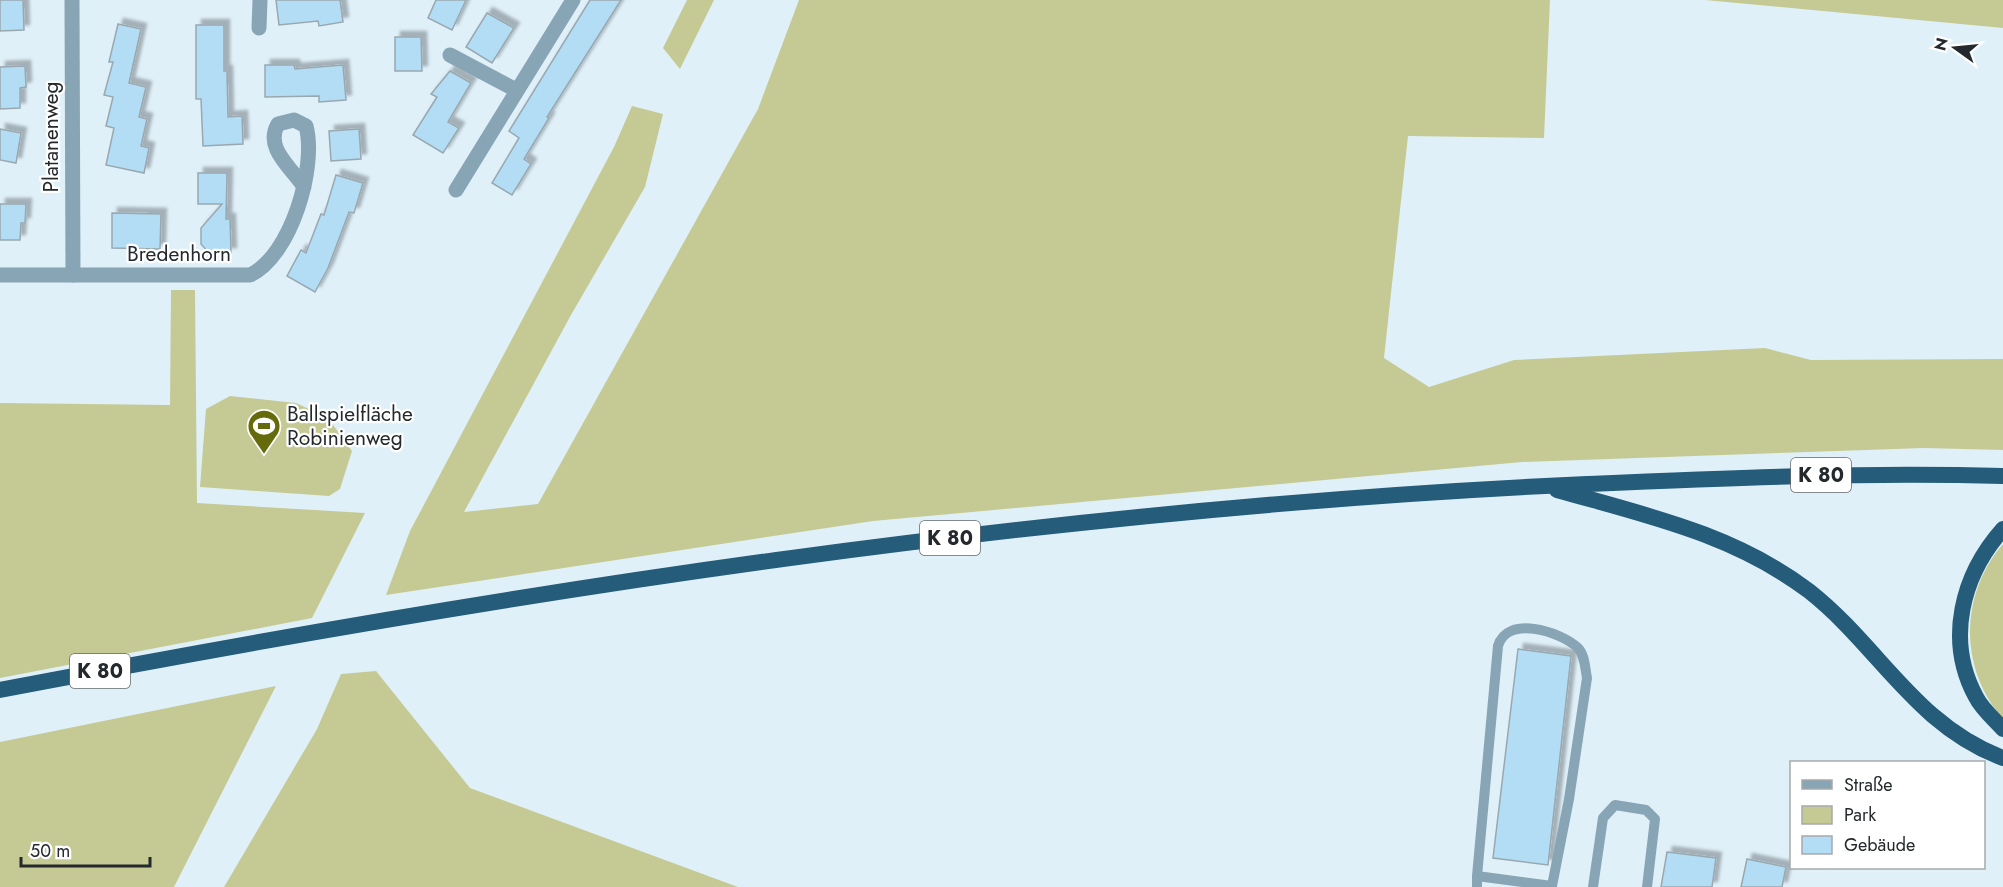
<svg xmlns="http://www.w3.org/2000/svg" width="2003" height="887" font-family="Jost,sans-serif">
	<style>
		.green { fill: #c5ca94 }
		.building { fill: #b3ddf5; stroke: #99a8b0; stroke-width: 1.5; filter: url(#shadow) }
		.lines { fill: none; stroke-linecap: round; stroke-linejoin: round }
		.service { stroke: #88a5b6; stroke-width: 10 }
		.minor { stroke: #88a5b6; stroke-width: 15 }
		.trunk { stroke: #245c7a; stroke-width: 16 }
		.labels { text-anchor: middle; stroke-width: 4.5; stroke-linejoin: round; paint-order: stroke }
		.shield { fill: #fff; stroke: #65696c; stroke-width: 1.5 }
		.shield-label { font-size: 20px; font-weight: bold; fill: #23292d }
		.street-label { font-size: 21px; fill: #23292d; stroke: #fff }
		.poi-label { font-size: 21px; fill: #23292d; stroke: #fff; text-anchor: start }
	</style>
	<defs>
		<filter id="shadow"><feDropShadow dx="5.5" dy="-5.5" stdDeviation="1.5" flood-color="#0004"/></filter>
	</defs>
	<rect width="100%" height="100%" fill="#e0f0f9"/>
	<g class="green">
		<path d="M 687,0 L 714,0 L 680,69 L 663,48 Z"/>
		<path d="M 799,0 L 1550,0 L 1544,138 L 1408,136 L 1384,358 L 1429,387 L 1514,360 L 1765,348 L 1811,360 L 2003,359 L 2003,450 L 1924,448 L 1522,462 L 873,521 L 386,595 L 410,531 L 614,147 L 632,106 L 663,114 L 645,187 L 571,315 L 464,512 L 538,504 L 758,109 Z"/>
		<path d="M 1705,0 L 2003,0 L 2003,28 Z"/>
		<path d="M 171,290 L 195,290 L 197,503 L 365,513 L 312,618 L 0,678 L 0,403 L 170,405 Z"/>
		<path d="M 230,396 L 296,403 L 328,418 L 352,451 L 340,489 L 329,496 L 200,487 L 206,409 Z"/>
		<path d="M 2003,544 L 2003,719 C 1959,669 1959,595 2003,544 Z"/>
		<path d="M 376,671 L 470,788 L 738,887 L 224,887 L 317,729 L 341,674 Z"/>
		<path d="M 276,686 L 174,887 L 0,887 L 0,742 Z"/>
	</g>
	<g class="building">
		<path d="M 0,0 L 23,0 L 24,30 L 0,31 Z"/>
		<path d="M 276,0 L 340,0 L 343,22 L 319,26 L 318,21 L 279,25 Z"/>
		<path d="M 436,0 L 466,0 L 452,30 L 428,18 Z"/>
		<path d="M 590,0 L 621,0 L 547,117 L 549,118 L 524,159 L 531,164 L 512,195 L 492,183 L 519,138 L 509,131 Z"/>
		<path d="M 487,13 L 514,28 L 492,63 L 466,47 Z"/>
		<path d="M 118,24 L 141,29 L 129,83 L 146,87 L 139,117 L 147,119 L 141,146 L 149,148 L 144,173 L 106,165 L 114,128 L 106,126 L 113,97 L 104,95 L 113,62 L 109,62 Z"/>
		<path d="M 196,25 L 224,25 L 224,71 L 227,71 L 228,117 L 242,116 L 243,144 L 203,146 L 201,99 L 196,99 Z"/>
		<path d="M 395,37 L 421,37 L 422,71 L 395,71 Z"/>
		<path d="M 265,65 L 294,65 L 295,69 L 343,65 L 346,100 L 319,102 L 319,96 L 265,97 Z"/>
		<path d="M 25,66 L 26,87 L 20,88 L 20,108 L 0,109 L 0,67 Z"/>
		<path d="M 450,71 L 471,83 L 448,122 L 459,128 L 443,153 L 413,135 L 437,97 L 431,94 Z"/>
		<path d="M 0,129 L 21,133 L 16,163 L 0,160 Z"/>
		<path d="M 359,129 L 361,159 L 331,161 L 329,131 Z"/>
		<path d="M 198,173 L 227,173 L 226,219 L 230,219 L 231,253 L 209,253 L 201,244 L 201,228 L 222,204 L 198,204 Z"/>
		<path d="M 336,175 L 363,183 L 354,213 L 349,212 L 328,268 L 315,292 L 287,276 L 301,250 L 306,253 L 321,214 L 324,215 Z"/>
		<path d="M 0,204 L 26,204 L 25,223 L 21,223 L 20,240 L 0,240 Z"/>
		<path d="M 112,213 L 161,214 L 160,249 L 112,248 Z"/>
		<path d="M 1518,649 L 1571,656 L 1548,865 L 1493,858 Z"/>
		<path d="M 1667,852 L 1716,858 L 1712,887 L 1661,887 Z"/>
		<path d="M 1747,859 L 1786,867 L 1782,887 L 1741,887 Z"/>
	</g>
	<g class="lines">
		<g class="service">
			<path d="M 1477,887 L 1477,876 L 1498,646 C 1507,615 1559,631 1577,647 C 1585,654 1585,668 1587,678 L 1569,799 L 1552,886 L 1477,876"/>
			<path d="M 1593,887 L 1603,818 L 1615,805 L 1646,810 L 1655,819 L 1647,887"/>
		</g>
		<g class="minor">
			<path d="M 72,0 L 73,275"/>
			<path d="M 259,28 L 260,0"/>
			<path d="M 450,55 L 516,90"/>
			<path d="M 456,190 L 573,0"/>
			<path d="M 0,275 L 250,275 C 291,256 317,167 306,126 L 294,120 L 278,124 C 264,148 291,167 304,187"/>
		</g>
		<g class="trunk">
			<path d="M 1557,490 C 1645,515 1734,534 1809,591 C 1879,646 1915,725 2003,758"/>
			<path d="M 2003,529 C 1962,575 1945,640 1976,697 C 1982,709 1994,719 2003,729"/>
			<path d="M 0,690 C 524,589 1054,508 1587,484 C 1726,478 1864,472 2003,476"/>
		</g>
	</g>
	<defs>
		<g id="stadium-pin" transform="scale(1.725)"><path d="M0 17L-7.5 6A9.5 9.5 0 1 1 7.5 6Z" fill="#656a0a" stroke="#fff"/><path d="M0-5a6.5 5 0 1 0 0 10a6.5 5 0 1 0 0-10ZM-3.5-1.8h7v3.6h-7Z" fill="#fff"/></g>
	</defs>
	<g fill-rule="evenodd">
		<use href="#stadium-pin" x="264" y="426"/>
	</g>
	<g class="labels">
		<g class="shield">
			<rect x="1791" y="458" width="60" height="34" rx="4.5"/>
			<rect x="920" y="521" width="60" height="34" rx="4.5"/>
			<rect x="70" y="654" width="60" height="34" rx="4.5"/>
		</g>
		<g class="shield-label">
			<text x="1821" y="482">K 80</text>
			<text x="950" y="545">K 80</text>
			<text x="100" y="678">K 80</text>
		</g>
		<g class="street-label">
			<text transform="translate(51 137) rotate(-90)" y="7">Platanenweg</text>
			<text x="179" y="261">Bredenhorn</text>
		</g>
		<g class="poi-label">
			<text x="287" y="421">Ballspielfläche<tspan x="287" dy="24">Robinienweg</tspan></text>
		</g>
	</g>
	<rect x="1790" y="761" width="195" height="108" fill="#ffffff" stroke="#a7a9ab" stroke-width="1.5"/>
	<rect x="1802" y="780" width="30" height="9" fill="#88a5b6" stroke="#a7a9ab" stroke-width="1.5"/>
	<text x="1844" y="791" font-size="18" fill="#23292d">Straße</text>
	<rect x="1802" y="806" width="30" height="18" fill="#c5ca94" stroke="#a7a9ab" stroke-width="1.5"/>
	<text x="1844" y="821" font-size="18" fill="#23292d">Park</text>
	<rect x="1802" y="836" width="30" height="18" fill="#b3ddf5" stroke="#a7a9ab" stroke-width="1.5"/>
	<text x="1844" y="851" font-size="18" fill="#23292d">Gebäude</text>
	<g transform="translate(1955 48) rotate(285)" stroke="#ffffff" stroke-width="4.5" paint-order="stroke">
	<path d="M0-4.5L10 22L0 15L-10 22Z" fill="#23292d"/>
	<text y="-9" font-size="16" font-weight="bold" text-anchor="middle" fill="#23292d">N</text>
	</g>
	<path d="M21 857v9h129v-9" fill="none" stroke="#23292d" stroke-width="3"/>
	<text x="30" y="857" font-size="18" fill="#23292d" stroke="#ffffff" stroke-width="4.5" paint-order="stroke">50 m</text>
</svg>
